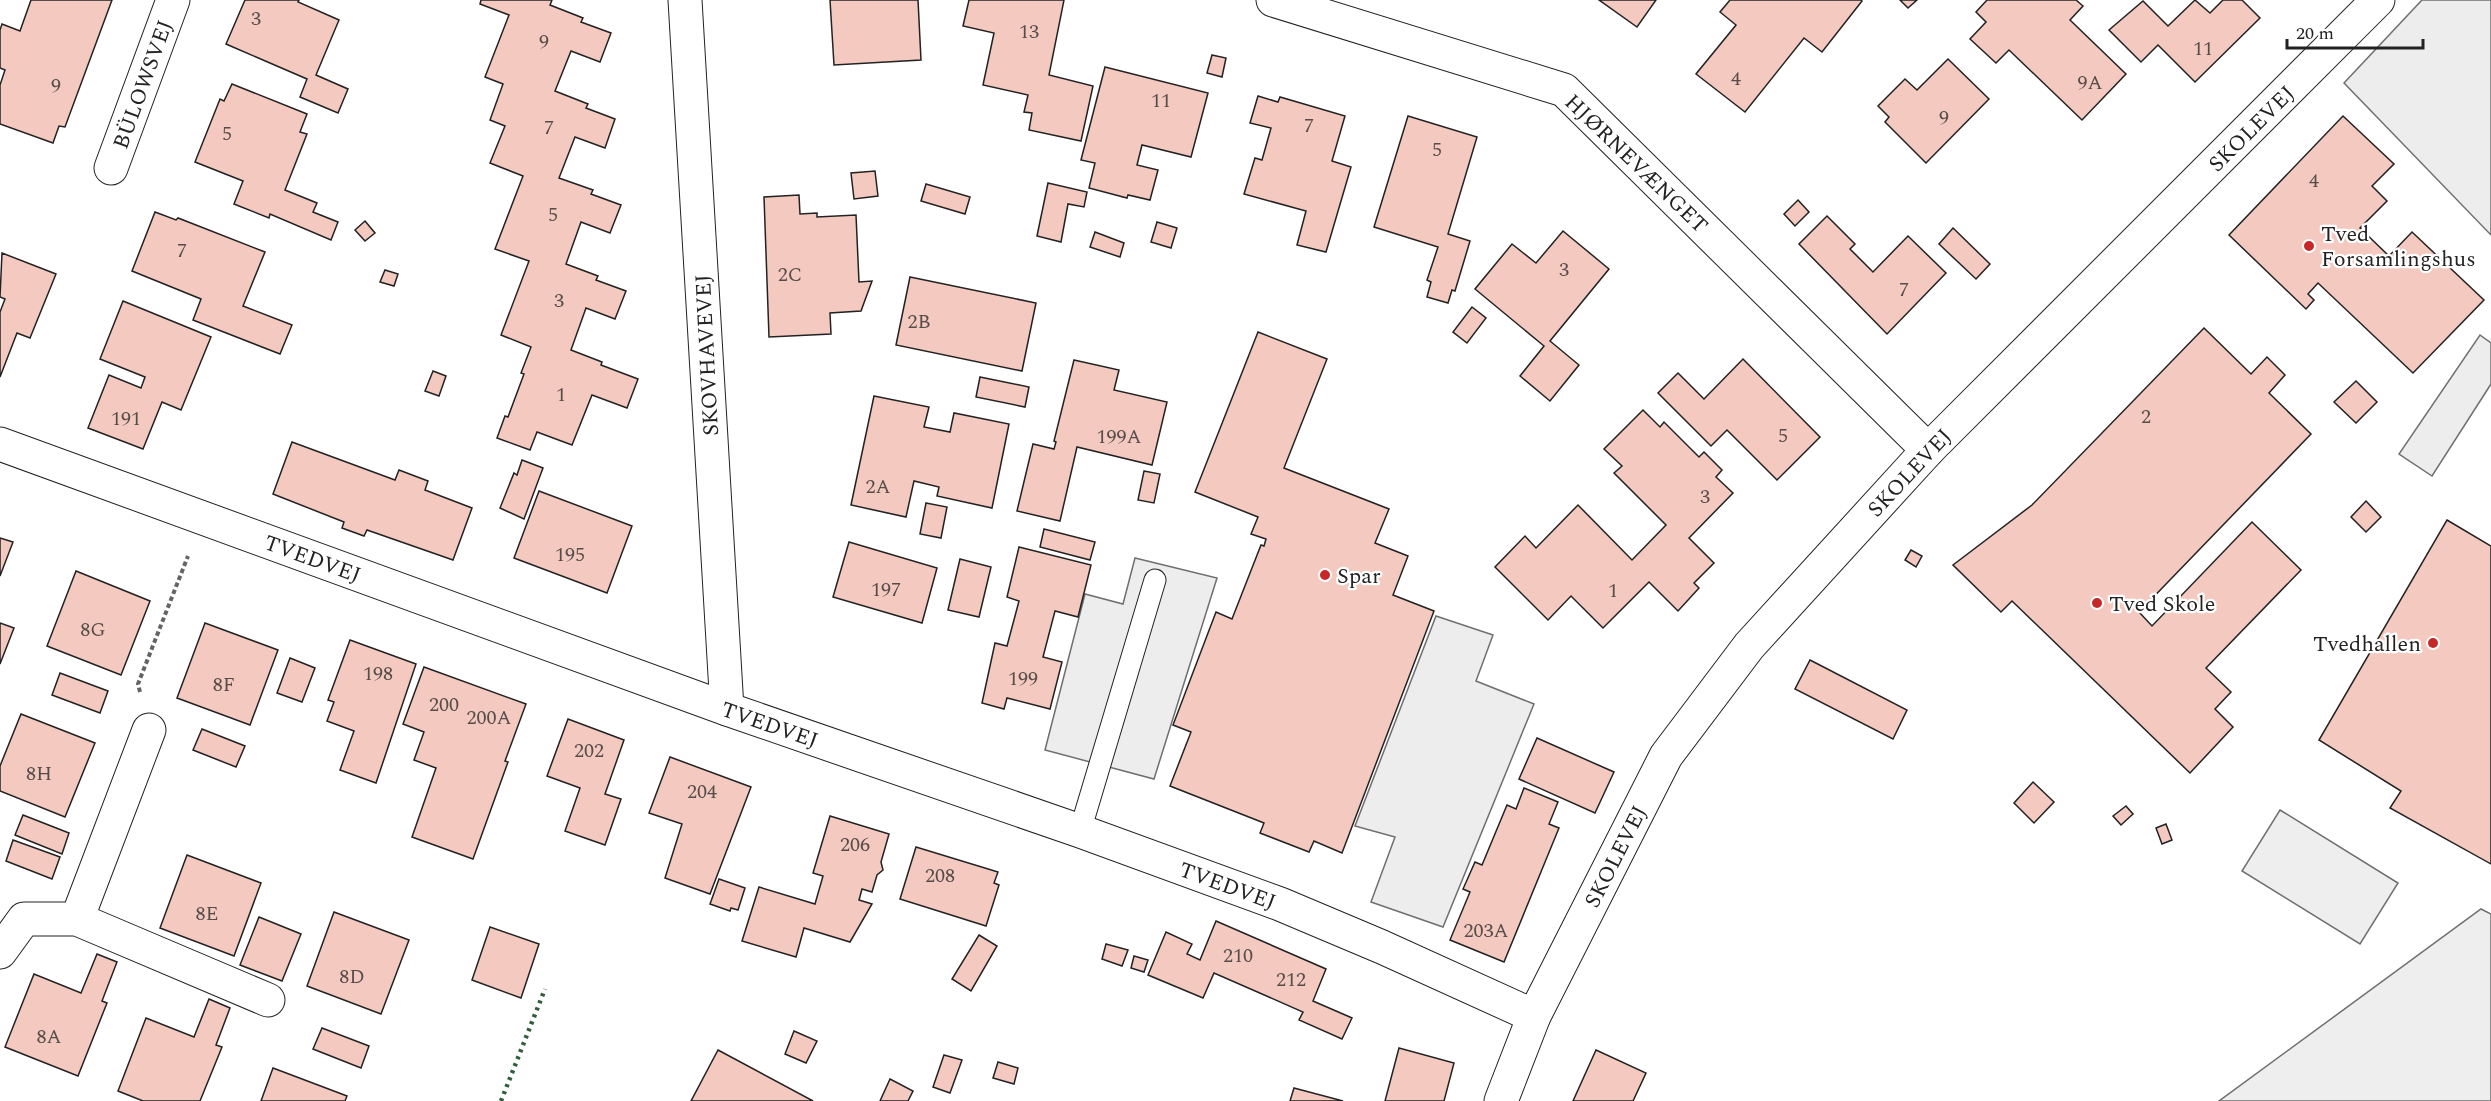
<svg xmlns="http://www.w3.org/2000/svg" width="2491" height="1101" font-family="Spectral,serif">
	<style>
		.green { fill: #eee; stroke: #6f6f6f; stroke-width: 1.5 }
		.parking { fill: #ededed; stroke: #6f6f6f; stroke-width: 1.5 }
		.building { fill: #f3c9c0; stroke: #222; stroke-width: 1.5 }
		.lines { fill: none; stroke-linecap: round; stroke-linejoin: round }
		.service-casing { stroke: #222; stroke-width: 23 }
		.minor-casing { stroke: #222; stroke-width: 35 }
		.tertiary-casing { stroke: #222; stroke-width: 35 }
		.path { stroke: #646464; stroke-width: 4; stroke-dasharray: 4.5 3; stroke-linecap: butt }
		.service { stroke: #fff; stroke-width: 21 }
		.minor { stroke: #fff; stroke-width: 33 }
		.tertiary { stroke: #fff; stroke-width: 33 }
		.hedge { stroke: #2f5e38; stroke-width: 4.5; stroke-dasharray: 3 4.5; stroke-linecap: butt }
		.poi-dot { fill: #c62828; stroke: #fff; stroke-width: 2 }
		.labels { text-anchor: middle; stroke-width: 4.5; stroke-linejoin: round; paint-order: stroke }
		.number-label { font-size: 20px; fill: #564c4a }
		.street-label { font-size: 22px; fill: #222; stroke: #fff }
		.poi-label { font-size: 22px; fill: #222; stroke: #fff; text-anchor: start }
	</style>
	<rect width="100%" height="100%" fill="#fff"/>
	<g class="green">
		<path d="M 2280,810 L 2398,883 L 2360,944 L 2242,871 Z"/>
		<path d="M 2481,909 L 2491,914 L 2491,1101 L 2219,1101 Z"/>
	</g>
	<g class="parking">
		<path d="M 2422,0 L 2491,0 L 2491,235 L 2344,83 Z"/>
		<path d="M 2480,335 L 2491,343 L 2491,384 L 2432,476 L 2399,454 Z"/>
		<path d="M 1135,558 L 1217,578 L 1154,779 L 1045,750 L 1085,594 L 1123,604 Z"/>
		<path d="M 1436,616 L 1493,635 L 1476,681 L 1534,704 L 1443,927 L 1371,902 L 1395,837 L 1355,826 Z"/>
	</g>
	<g class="building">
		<path d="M 31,0 L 112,0 L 65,127 L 59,126 L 53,143 L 0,124 L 0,85 L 5,70 L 0,68 L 0,30 L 2,24 L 20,31 Z"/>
		<path d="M 245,0 L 299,0 L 298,2 L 339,20 L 316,75 L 348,89 L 338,113 L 300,97 L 307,79 L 226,44 Z"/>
		<path d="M 481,0 L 552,0 L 550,5 L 583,18 L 581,22 L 611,33 L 600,62 L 571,51 L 555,91 L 588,104 L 586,108 L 615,119 L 605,148 L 575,137 L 559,178 L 593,190 L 591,194 L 621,205 L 610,233 L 581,222 L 566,264 L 598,276 L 596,280 L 626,291 L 615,319 L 586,308 L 571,350 L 602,362 L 601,365 L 638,379 L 627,408 L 592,395 L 572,445 L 537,432 L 530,450 L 497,438 L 505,416 L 508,417 L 524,374 L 521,373 L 531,347 L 501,335 L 529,261 L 495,249 L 523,176 L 490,163 L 505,126 L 490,120 L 503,84 L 485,77 L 509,15 L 480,4 Z"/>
		<path d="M 830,0 L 918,0 L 921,60 L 834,65 Z"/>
		<path d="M 969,0 L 1064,0 L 1049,75 L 1093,86 L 1081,141 L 1029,130 L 1032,113 L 1024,112 L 1028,95 L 983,85 L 994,33 L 963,26 Z"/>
		<path d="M 1599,0 L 1656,0 L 1637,27 Z"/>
		<path d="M 1730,0 L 1861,0 L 1862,1 L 1822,52 L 1804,38 L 1745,112 L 1696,74 L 1736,25 L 1720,12 Z"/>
		<path d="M 1900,0 L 1917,0 L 1908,8 Z"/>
		<path d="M 1987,0 L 2076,0 L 2083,6 L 2070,20 L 2126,74 L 2082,120 L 2009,50 L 1996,63 L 1970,39 L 1986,22 L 1976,12 Z"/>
		<path d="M 2195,0 L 2210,13 L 2223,0 L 2242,0 L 2260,18 L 2195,82 L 2158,45 L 2141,62 L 2109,30 L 2143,1 L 2168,26 Z"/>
		<path d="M 1212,55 L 1226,58 L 1222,77 L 1207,73 Z"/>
		<path d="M 1948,59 L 1989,99 L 1926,163 L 1885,122 L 1889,117 L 1878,106 L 1905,79 L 1917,90 Z"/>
		<path d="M 1105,67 L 1208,93 L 1191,157 L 1142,145 L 1137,165 L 1158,170 L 1150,200 L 1128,195 L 1127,198 L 1089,188 L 1095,163 L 1081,160 Z"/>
		<path d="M 232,84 L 307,114 L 300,132 L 307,134 L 285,190 L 317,203 L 313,212 L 338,222 L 331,240 L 270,214 L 269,218 L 234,204 L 243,181 L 195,162 L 220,99 L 224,101 Z"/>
		<path d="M 1258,96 L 1278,102 L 1280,97 L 1345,116 L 1332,161 L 1351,167 L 1326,252 L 1297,245 L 1306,211 L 1244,194 L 1255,158 L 1262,160 L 1271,128 L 1250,123 Z"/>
		<path d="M 1408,116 L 1477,137 L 1448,234 L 1470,241 L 1455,291 L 1452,290 L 1448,303 L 1427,297 L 1431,282 L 1427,280 L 1438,247 L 1374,227 Z"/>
		<path d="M 2343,116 L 2394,164 L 2372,186 L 2387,201 L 2360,228 L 2389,256 L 2412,232 L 2484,300 L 2413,373 L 2318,283 L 2308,294 L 2314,300 L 2306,309 L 2229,235 Z"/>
		<path d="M 875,171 L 878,196 L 854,199 L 851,173 Z"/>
		<path d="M 1048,183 L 1087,192 L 1084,207 L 1068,204 L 1061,242 L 1037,236 Z"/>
		<path d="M 926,184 L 970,197 L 965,214 L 921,201 Z"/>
		<path d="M 799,195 L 800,214 L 817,213 L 817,217 L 856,215 L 859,282 L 872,281 L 861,311 L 830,313 L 831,334 L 769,337 L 764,197 Z"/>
		<path d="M 1798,200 L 1809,212 L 1795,226 L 1784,214 Z"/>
		<path d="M 155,212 L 176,220 L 178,218 L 265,252 L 243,306 L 292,325 L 280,354 L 193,320 L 201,299 L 132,271 Z"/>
		<path d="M 1827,216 L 1855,244 L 1850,249 L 1873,272 L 1908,236 L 1946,273 L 1887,334 L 1799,244 Z"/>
		<path d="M 365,221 L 375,233 L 365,241 L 355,230 Z"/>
		<path d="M 1157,222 L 1177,228 L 1171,248 L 1151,242 Z"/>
		<path d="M 1953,228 L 1990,264 L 1976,279 L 1939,244 Z"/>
		<path d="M 1563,231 L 1609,269 L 1550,341 L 1579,365 L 1550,401 L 1520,376 L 1544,346 L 1475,289 L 1512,244 L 1536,263 Z"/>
		<path d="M 1095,232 L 1124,243 L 1120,257 L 1090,247 Z"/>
		<path d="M 2,253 L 56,274 L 30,338 L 17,333 L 0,377 L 0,312 L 5,299 L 0,297 Z"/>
		<path d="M 385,270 L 398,274 L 394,286 L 380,282 Z"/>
		<path d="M 910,277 L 1036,303 L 1022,371 L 896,345 Z"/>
		<path d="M 123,301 L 211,337 L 181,410 L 162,402 L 143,449 L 88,428 L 109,375 L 141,388 L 145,377 L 100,359 Z"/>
		<path d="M 1472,307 L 1486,318 L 1467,343 L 1453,332 Z"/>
		<path d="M 2204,328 L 2251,374 L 2267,357 L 2285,375 L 2269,393 L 2311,434 L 2139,612 L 2152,626 L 2252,522 L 2301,570 L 2206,668 L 2231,692 L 2215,709 L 2233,727 L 2190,773 L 2012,601 L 2001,612 L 1953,565 L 2032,505 Z"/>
		<path d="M 1258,332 L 1327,359 L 1284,468 L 1389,509 L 1375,543 L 1408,556 L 1393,595 L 1434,611 L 1342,853 L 1314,841 L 1309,852 L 1260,833 L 1264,823 L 1170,786 L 1191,732 L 1173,725 L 1216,612 L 1232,619 L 1261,545 L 1264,546 L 1266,539 L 1251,534 L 1258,517 L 1195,492 Z"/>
		<path d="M 1743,359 L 1820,437 L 1777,480 L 1727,430 L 1711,446 L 1658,393 L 1678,373 L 1704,399 Z"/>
		<path d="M 1074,360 L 1119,370 L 1114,390 L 1167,402 L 1152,465 L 1077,447 L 1060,521 L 1017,511 L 1033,444 L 1054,449 L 1056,442 L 1054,441 Z"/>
		<path d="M 433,371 L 446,376 L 439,396 L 425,391 Z"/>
		<path d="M 980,377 L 1029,387 L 1025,407 L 976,397 Z"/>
		<path d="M 2356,381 L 2377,402 L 2356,423 L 2334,402 Z"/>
		<path d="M 874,396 L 929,407 L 924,427 L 950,432 L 954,413 L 1009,424 L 992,508 L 937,496 L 939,487 L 914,481 L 906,517 L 851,505 Z"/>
		<path d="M 1643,410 L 1660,427 L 1664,422 L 1699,457 L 1704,452 L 1722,470 L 1716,477 L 1733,493 L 1689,538 L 1714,563 L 1694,583 L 1699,588 L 1678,611 L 1649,582 L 1603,628 L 1571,596 L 1548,620 L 1495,567 L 1525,536 L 1536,548 L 1578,505 L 1632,560 L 1666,525 L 1614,473 L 1622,466 L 1604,449 Z"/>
		<path d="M 292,442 L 395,480 L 399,470 L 428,481 L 425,490 L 472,508 L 453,560 L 367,530 L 364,536 L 342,528 L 344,522 L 273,494 Z"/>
		<path d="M 522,460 L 543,468 L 524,519 L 500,508 L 514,473 L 517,475 Z"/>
		<path d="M 1144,471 L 1160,474 L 1154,503 L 1138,500 Z"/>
		<path d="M 539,491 L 632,526 L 607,593 L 514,558 Z"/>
		<path d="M 2366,501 L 2381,517 L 2366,532 L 2351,517 Z"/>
		<path d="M 926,503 L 947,507 L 941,538 L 920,534 Z"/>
		<path d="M 2447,520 L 2491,546 L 2491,864 L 2390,808 L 2401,791 L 2319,740 Z"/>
		<path d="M 1044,529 L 1095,542 L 1090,560 L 1040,547 Z"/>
		<path d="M 0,538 L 13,542 L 0,576 Z"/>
		<path d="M 849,542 L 937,568 L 922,623 L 833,597 Z"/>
		<path d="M 1019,547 L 1091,565 L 1078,617 L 1055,611 L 1043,657 L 1062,662 L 1050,709 L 1007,698 L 1004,709 L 982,703 L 995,643 L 1007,646 L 1019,601 L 1007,597 Z"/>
		<path d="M 1911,550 L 1922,556 L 1916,567 L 1905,560 Z"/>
		<path d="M 960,559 L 991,567 L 979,617 L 948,610 Z"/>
		<path d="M 76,571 L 150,601 L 121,675 L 47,646 Z"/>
		<path d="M 0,623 L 14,628 L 0,664 Z"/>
		<path d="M 205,623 L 278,650 L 250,725 L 177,698 Z"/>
		<path d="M 350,640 L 416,664 L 376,783 L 340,770 L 354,731 L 327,721 L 334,702 L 328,700 Z"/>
		<path d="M 290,658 L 315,668 L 302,702 L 277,693 Z"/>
		<path d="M 1810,660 L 1907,710 L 1893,739 L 1795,689 Z"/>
		<path d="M 424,667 L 526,704 L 505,761 L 508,762 L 473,859 L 412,837 L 436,768 L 414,760 L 424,732 L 403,724 Z"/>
		<path d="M 60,673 L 108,691 L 100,713 L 52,695 Z"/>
		<path d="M 21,714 L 95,743 L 65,817 L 0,791 L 0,766 Z"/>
		<path d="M 568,719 L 624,740 L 605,794 L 621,799 L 605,845 L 565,831 L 580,788 L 547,776 Z"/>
		<path d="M 202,729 L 245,746 L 236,767 L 193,750 Z"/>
		<path d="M 1537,738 L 1614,772 L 1595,813 L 1519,779 Z"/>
		<path d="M 670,757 L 751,787 L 710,894 L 665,878 L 682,824 L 649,813 Z"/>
		<path d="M 2033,782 L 2054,802 L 2034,823 L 2014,803 Z"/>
		<path d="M 1524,788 L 1558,802 L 1549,824 L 1559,828 L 1504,962 L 1450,940 L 1470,892 L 1463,889 L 1475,862 L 1482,865 L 1507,805 L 1516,809 Z"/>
		<path d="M 2126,806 L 2133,814 L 2121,825 L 2113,816 Z"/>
		<path d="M 23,815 L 69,833 L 62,854 L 15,835 Z"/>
		<path d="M 830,816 L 889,834 L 881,862 L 883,870 L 877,875 L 872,892 L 862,889 L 859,900 L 872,904 L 850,942 L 804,928 L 796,957 L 742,941 L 759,887 L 815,904 L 823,876 L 813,873 Z"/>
		<path d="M 2166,824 L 2172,840 L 2162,844 L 2156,828 Z"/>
		<path d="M 13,840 L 60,857 L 52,879 L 6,861 Z"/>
		<path d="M 916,847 L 998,872 L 994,883 L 999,885 L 986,926 L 900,899 Z"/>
		<path d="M 187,855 L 261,883 L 234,956 L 160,928 Z"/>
		<path d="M 719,879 L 745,888 L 738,910 L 731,908 L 730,911 L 710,904 Z"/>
		<path d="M 334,912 L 409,940 L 381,1014 L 307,986 Z"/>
		<path d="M 259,917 L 301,934 L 282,981 L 240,965 Z"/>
		<path d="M 1216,921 L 1326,969 L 1313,1001 L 1352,1018 L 1342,1039 L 1299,1020 L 1303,1012 L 1214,973 L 1203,998 L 1148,975 L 1166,932 L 1192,944 L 1187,954 L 1200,960 Z"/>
		<path d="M 490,927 L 539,944 L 521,998 L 472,980 Z"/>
		<path d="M 979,935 L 997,946 L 971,991 L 952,979 Z"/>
		<path d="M 1106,944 L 1128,950 L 1122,966 L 1102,959 Z"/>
		<path d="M 97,954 L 117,962 L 102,1001 L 107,1003 L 78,1076 L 5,1047 L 34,974 L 81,993 Z"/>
		<path d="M 1134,956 L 1148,960 L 1144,972 L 1131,968 Z"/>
		<path d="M 209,999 L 230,1008 L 216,1045 L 222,1047 L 200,1101 L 143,1101 L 118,1091 L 146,1018 L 194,1037 Z"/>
		<path d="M 322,1028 L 369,1046 L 361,1068 L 313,1049 Z"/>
		<path d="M 794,1031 L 817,1041 L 806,1063 L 785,1054 Z"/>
		<path d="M 1399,1048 L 1454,1063 L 1444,1101 L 1385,1101 Z"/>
		<path d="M 718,1050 L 813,1101 L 691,1101 Z"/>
		<path d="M 1596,1050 L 1646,1073 L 1633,1101 L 1573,1101 Z"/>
		<path d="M 944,1055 L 962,1060 L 950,1093 L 933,1087 Z"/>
		<path d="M 998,1062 L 1018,1068 L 1014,1084 L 993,1078 Z"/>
		<path d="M 273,1068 L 347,1096 L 345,1101 L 261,1101 Z"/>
		<path d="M 890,1079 L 913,1091 L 908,1101 L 880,1101 Z"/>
		<path d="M 1294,1088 L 1343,1101 L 1290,1101 Z"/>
	</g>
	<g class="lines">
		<g class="service-casing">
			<path id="service" d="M 1080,831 L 1155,580"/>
		</g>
		<g class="minor-casing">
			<g id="minor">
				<path d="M 685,0 L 727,709"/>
				<path d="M 1273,0 L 1564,90 L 1928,450"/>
				<path d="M 111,168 L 173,0"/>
				<path d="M 77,919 L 149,730"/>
				<path d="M 0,952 L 24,919 L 77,919 L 268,1000"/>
			</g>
		</g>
		<g class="tertiary-casing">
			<g id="tertiary">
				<path d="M 0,444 L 727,709 L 1080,831 L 1280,904 L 1382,947 L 1534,1016"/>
				<path d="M 1501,1101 L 1534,1016 L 1666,756 L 1749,646 L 1928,450 L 2378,0"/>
			</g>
		</g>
		<path class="path" d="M 140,692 L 138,684 L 188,556"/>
		<use href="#service" class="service"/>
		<use href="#minor" class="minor"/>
		<use href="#tertiary" class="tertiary"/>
		<path class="hedge" d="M 501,1101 L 545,989"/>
	</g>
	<g class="poi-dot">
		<circle cx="2309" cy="246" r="6"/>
		<circle cx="1325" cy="575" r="6"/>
		<circle cx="2097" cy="603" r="6"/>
		<circle cx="2433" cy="643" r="6"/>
	</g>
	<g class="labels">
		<g class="number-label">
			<text x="256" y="25">3</text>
			<text x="1029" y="38">13</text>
			<text x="544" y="48">9</text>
			<text x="2203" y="55">11</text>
			<text x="1736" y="85">4</text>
			<text x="2090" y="89">9A</text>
			<text x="56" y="92">9</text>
			<text x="1161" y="107">11</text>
			<text x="1944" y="124">9</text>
			<text x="1309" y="132">7</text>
			<text x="549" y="134">7</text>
			<text x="227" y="140">5</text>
			<text x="1437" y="156">5</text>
			<text x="2314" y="187">4</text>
			<text x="553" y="221">5</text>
			<text x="182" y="257">7</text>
			<text x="1564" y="276">3</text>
			<text x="790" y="281">2C</text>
			<text x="1904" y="296">7</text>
			<text x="559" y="307">3</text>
			<text x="919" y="328">2B</text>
			<text x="561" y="401">1</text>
			<text x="2146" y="423">2</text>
			<text x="126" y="425">191</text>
			<text x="1783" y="442">5</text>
			<text x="1119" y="443">199A</text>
			<text x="878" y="493">2A</text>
			<text x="1705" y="503">3</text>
			<text x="570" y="561">195</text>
			<text x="886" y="596">197</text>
			<text x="1613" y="597">1</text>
			<text x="93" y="636">8G</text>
			<text x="378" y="680">198</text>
			<text x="1023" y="685">199</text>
			<text x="224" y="691">8F</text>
			<text x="444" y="711">200</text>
			<text x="489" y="724">200A</text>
			<text x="589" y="757">202</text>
			<text x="39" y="780">8H</text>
			<text x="702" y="798">204</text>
			<text x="855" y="851">206</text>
			<text x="940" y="882">208</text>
			<text x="207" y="920">8E</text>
			<text x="1486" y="937">203A</text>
			<text x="1238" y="962">210</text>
			<text x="352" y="983">8D</text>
			<text x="1291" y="986">212</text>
			<text x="49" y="1043">8A</text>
		</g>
		<g class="street-label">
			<text transform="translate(142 84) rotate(-70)" y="8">BÜLOWSVEJ</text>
			<text transform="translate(2251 128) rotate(-45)" y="8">SKOLEVEJ</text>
			<text transform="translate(1637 163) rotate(44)" y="8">HJØRNEVÆNGET</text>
			<text transform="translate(706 355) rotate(-93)" y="8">SKOVHAVEVEJ</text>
			<text transform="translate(1909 472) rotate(-47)" y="8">SKOLEVEJ</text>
			<text transform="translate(313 558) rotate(20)" y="8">TVEDVEJ</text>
			<text transform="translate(770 724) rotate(19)" y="8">TVEDVEJ</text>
			<text transform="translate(1615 856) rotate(-63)" y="8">SKOLEVEJ</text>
			<text transform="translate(1228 885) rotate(20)" y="8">TVEDVEJ</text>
		</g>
		<g class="poi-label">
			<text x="2321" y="241">Tved<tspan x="2321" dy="25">Forsamlingshus</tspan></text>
			<text x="1337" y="583">Spar</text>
			<text x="2109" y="611">Tved Skole</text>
			<text x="2421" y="651" text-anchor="end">Tvedhallen</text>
		</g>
	</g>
	<path d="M2287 39v9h136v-9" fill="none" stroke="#222222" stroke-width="3"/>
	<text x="2296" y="39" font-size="18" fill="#222222" stroke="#ffffff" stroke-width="4.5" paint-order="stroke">20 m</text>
</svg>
